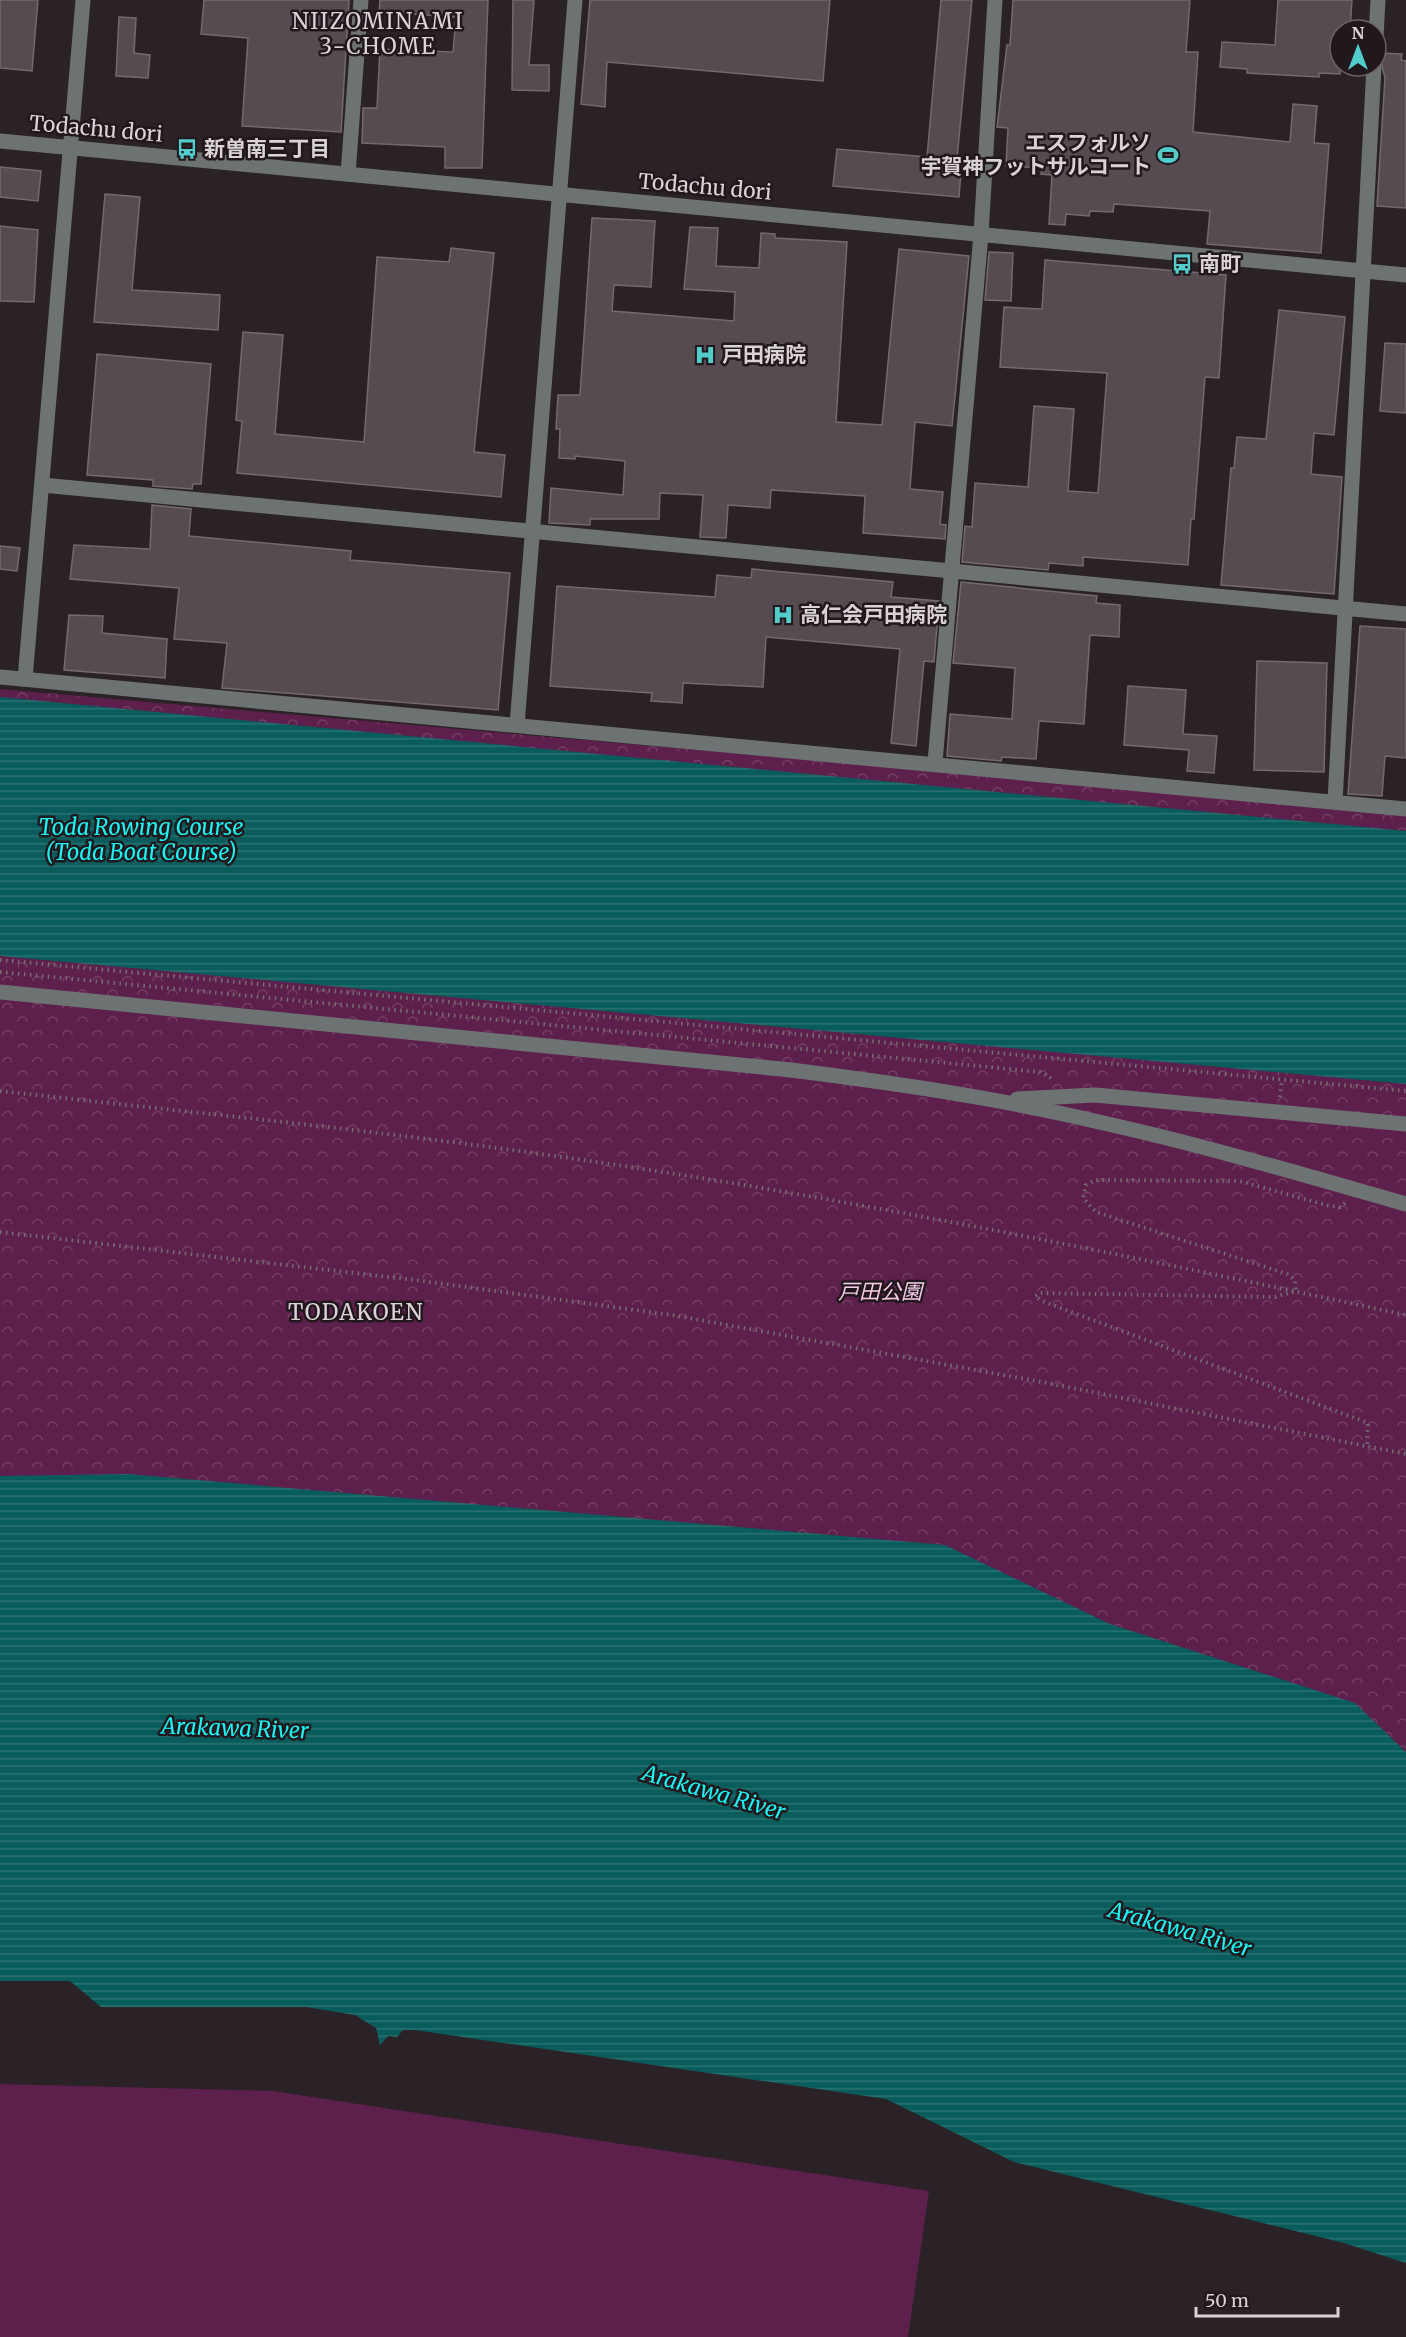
<svg xmlns="http://www.w3.org/2000/svg" width="1406" height="2337" font-family="Merriweather,'Noto Sans JP',serif">
	<style>
		.grass { fill: #5d1f4b }
		.park { fill: url(#park-crowns) }
		.water { fill: url(#water-rules) }
		.building { fill: #554b51; stroke: #74696f; stroke-width: 1.5 }
		.lines { fill: none; stroke-linecap: round; stroke-linejoin: round }
		.path { stroke: #766e72; stroke-width: 4; stroke-dasharray: 1.5 4.5; stroke-linecap: butt }
		.minor { stroke: #6c7372; stroke-width: 15 }
		.labels { text-anchor: middle; stroke-width: 5; stroke-linejoin: round; paint-order: stroke }
		.street-label { font-size: 21px; fill: #d9d2d6; stroke: #21181e }
		.poi-label { font-size: 21px; font-weight: bold; fill: #d9d2d6; stroke: #21181e; text-anchor: start }
		.park-label { font-size: 21px; font-style: italic; fill: #f6cbe6; stroke: #21181e }
		.neighbourhood-label { font-size: 22px; letter-spacing: 1.5px; fill: #d9d2d6; stroke: #21181e }
		.water-label { font-size: 22px; font-style: italic; fill: #18f6f3; stroke: #21181e }
	</style>
	<defs>
		<pattern id="park-crowns" width="20" height="18" patternUnits="userSpaceOnUse" patternTransform="scale(1.5)"><rect width="20" height="18" fill="#5d1f4b"/><path d="M2 6a3 3 0 1 1 6 0M12 15a3 3 0 1 1 6 0" fill="none" stroke="#743f64"/></pattern>
		<pattern id="water-rules" width="6" height="5" patternUnits="userSpaceOnUse" patternTransform="scale(1.5)"><rect width="6" height="5" fill="#085c5b"/><path d="M0 2.5h6" fill="none" stroke="#2b7272"/></pattern>
	</defs>
	<rect width="100%" height="100%" fill="#2b2227"/>
	<path class="grass" d="M 0,2084 L 273,2091 L 929,2191 L 908,2337 L 0,2337 Z"/>
	<path class="park" d="M 0,689 L 1406,812 L 1406,1992 L 0,1722 Z"/>
	<g class="water">
		<path d="M 0,697 L 1406,831 L 1406,1084 L 0,956 Z"/>
		<path d="M 128,1474 L 945,1545 L 1110,1624 L 1355,1703 L 1406,1752 L 1406,2263 L 1344,2243 L 1014,2162 L 886,2099 L 415,2030 L 403,2030 L 397,2037 L 388,2036 L 380,2045 L 376,2028 L 355,2015 L 306,2007 L 101,2007 L 70,1981 L 0,1981 L 0,1476 Z"/>
	</g>
	<g class="building">
		<path d="M 0,0 L 38,0 L 32,71 L 0,68 Z"/>
		<path d="M 204,0 L 349,0 L 341,132 L 242,126 L 248,38 L 201,34 Z"/>
		<path d="M 380,0 L 488,0 L 482,168 L 445,168 L 445,147 L 362,143 L 363,108 L 377,108 L 380,49 L 453,52 L 456,17 L 379,12 Z"/>
		<path d="M 513,0 L 534,0 L 529,65 L 549,65 L 549,91 L 512,90 Z"/>
		<path d="M 590,0 L 830,0 L 823,81 L 607,62 L 605,107 L 581,104 Z"/>
		<path d="M 941,0 L 972,0 L 957,159 L 962,160 L 959,197 L 833,186 L 837,149 L 927,157 Z"/>
		<path d="M 1013,0 L 1190,0 L 1186,52 L 1198,52 L 1193,132 L 1290,142 L 1293,104 L 1317,106 L 1314,143 L 1329,144 L 1321,253 L 1207,244 L 1210,211 L 1114,204 L 1113,212 L 1090,211 L 1089,216 L 1066,214 L 1065,225 L 1049,224 L 1052,175 L 1041,174 L 1042,168 L 1006,166 L 1008,128 L 997,127 L 1007,45 L 1010,45 Z"/>
		<path d="M 1278,0 L 1352,0 L 1350,30 L 1340,30 L 1340,74 L 1319,73 L 1319,77 L 1282,75 L 1247,73 L 1247,69 L 1220,67 L 1222,42 L 1275,45 Z"/>
		<path d="M 119,17 L 136,18 L 134,53 L 150,55 L 148,78 L 116,76 Z"/>
		<path d="M 1379,53 L 1402,54 L 1401,60 L 1406,61 L 1406,208 L 1377,206 L 1385,78 Z"/>
		<path d="M 0,167 L 41,171 L 38,201 L 0,197 Z"/>
		<path d="M 105,194 L 140,197 L 132,290 L 220,295 L 218,330 L 94,322 Z"/>
		<path d="M 592,218 L 655,221 L 651,287 L 614,285 L 612,311 L 734,321 L 735,292 L 684,289 L 690,227 L 718,228 L 716,266 L 759,268 L 761,233 L 775,234 L 775,238 L 847,242 L 836,422 L 882,425 L 899,249 L 969,256 L 952,426 L 915,422 L 910,489 L 943,492 L 940,524 L 946,525 L 945,539 L 863,533 L 865,496 L 771,490 L 770,508 L 728,505 L 726,538 L 700,537 L 703,495 L 660,493 L 659,519 L 590,519 L 590,525 L 549,523 L 551,488 L 623,495 L 625,461 L 575,456 L 575,459 L 559,458 L 560,429 L 556,429 L 558,395 L 580,395 Z"/>
		<path d="M 0,226 L 38,230 L 34,302 L 0,301 Z"/>
		<path d="M 451,248 L 494,253 L 474,452 L 505,455 L 501,497 L 237,473 L 242,421 L 236,420 L 243,332 L 283,335 L 275,434 L 364,442 L 377,257 L 449,262 Z"/>
		<path d="M 989,252 L 1013,253 L 1011,301 L 985,300 Z"/>
		<path d="M 1045,260 L 1226,275 L 1219,378 L 1205,377 L 1194,519 L 1191,519 L 1188,565 L 1083,557 L 1083,566 L 1049,563 L 1048,570 L 962,562 L 965,526 L 972,527 L 975,483 L 1028,487 L 1034,406 L 1074,409 L 1068,491 L 1098,493 L 1107,373 L 1000,367 L 1004,307 L 1042,309 Z"/>
		<path d="M 1279,310 L 1345,317 L 1334,435 L 1314,433 L 1311,474 L 1342,477 L 1334,594 L 1221,585 L 1231,468 L 1234,468 L 1237,437 L 1266,439 Z"/>
		<path d="M 1385,343 L 1406,344 L 1406,413 L 1380,411 Z"/>
		<path d="M 97,354 L 211,364 L 201,484 L 193,484 L 192,489 L 153,486 L 153,480 L 87,475 Z"/>
		<path d="M 152,505 L 191,509 L 189,536 L 351,551 L 350,560 L 510,573 L 498,710 L 222,688 L 227,643 L 174,639 L 179,588 L 70,579 L 74,545 L 150,549 Z"/>
		<path d="M 0,546 L 20,548 L 17,571 L 0,569 Z"/>
		<path d="M 752,569 L 893,582 L 891,597 L 939,601 L 934,662 L 924,661 L 916,746 L 891,743 L 900,649 L 766,637 L 763,687 L 683,683 L 682,703 L 651,701 L 652,693 L 550,686 L 557,586 L 715,597 L 717,575 L 751,578 Z"/>
		<path d="M 961,582 L 1097,596 L 1096,603 L 1120,605 L 1119,637 L 1090,635 L 1084,724 L 1039,721 L 1036,759 L 1002,757 L 1001,761 L 947,756 L 950,714 L 1012,719 L 1015,668 L 953,663 Z"/>
		<path d="M 69,615 L 103,616 L 102,633 L 167,639 L 165,678 L 64,670 Z"/>
		<path d="M 1360,626 L 1406,629 L 1406,758 L 1385,756 L 1382,796 L 1348,794 Z"/>
		<path d="M 1257,661 L 1327,663 L 1324,772 L 1254,770 Z"/>
		<path d="M 1128,686 L 1186,690 L 1183,734 L 1217,736 L 1214,773 L 1187,771 L 1189,750 L 1124,745 Z"/>
	</g>
	<g class="lines">
		<g class="path">
			<path d="M 0,960 L 1406,1091"/>
			<path d="M 0,972 L 1041,1072 L 1054,1080"/>
			<path d="M 0,1091 C 187,1112 375,1130 562,1157 C 845,1197 1126,1255 1406,1315"/>
			<path d="M 1280,1097 L 1282,1080"/>
			<path d="M 1345,1203 L 1340,1207 L 1330,1206 L 1239,1181 L 1095,1180 L 1086,1185 L 1083,1198 L 1096,1212 L 1287,1274 L 1295,1280 L 1296,1291 L 1275,1297 L 1040,1293 L 1035,1296 L 1042,1301 L 1368,1423 L 1367,1447"/>
			<path d="M 0,1232 L 415,1280 L 672,1315 L 1042,1382 L 1406,1454"/>
		</g>
		<g class="minor">
			<path d="M 1376,37 L 1378,0"/>
			<path d="M 0,141 L 1406,275"/>
			<path d="M 348,174 L 361,0"/>
			<path d="M 42,485 L 1406,614"/>
			<path d="M 0,677 L 1406,809"/>
			<path d="M 25,679 L 83,0"/>
			<path d="M 517,725 L 575,0"/>
			<path d="M 935,762 L 981,234 L 995,0"/>
			<path d="M 1335,802 L 1374,66"/>
			<path d="M 0,992 L 791,1070 C 894,1083 998,1098 1099,1122 C 1203,1145 1304,1175 1406,1204"/>
			<path d="M 1017,1099 L 1095,1095 L 1406,1124"/>
		</g>
	</g>
	<defs>
		<g id="bus-bare" transform="scale(1.62)"><path d="M-5-6H5V4H4V6H2V4H-2V6H-4V4H-5ZM-3.5-4V0h7V-4ZM-3.5 1.2v1.5H-2V1.2ZM2 1.2v1.5H3.5V1.2Z" fill="#53cdcb" stroke="#21181e" stroke-width="2.5" paint-order="stroke"/></g>
		<g id="stadium-bare" transform="scale(1.62)"><path d="M0-5a6.5 5 0 1 0 0 10a6.5 5 0 1 0 0-10ZM-3.5-1.8h7v3.6h-7Z" fill="#53cdcb" stroke="#21181e" stroke-width="2.5" paint-order="stroke"/></g>
		<g id="hospital-bare" transform="scale(1.62)"><path d="M-5-5h3v3.5h4V-5h3V5h-3V1.5h-4V5h-3Z" fill="#53cdcb" stroke="#21181e" stroke-width="2.5" paint-order="stroke"/></g>
	</defs>
	<g fill-rule="evenodd">
		<use href="#bus-bare" x="187" y="149"/>
		<use href="#stadium-bare" x="1168" y="155"/>
		<use href="#bus-bare" x="1182" y="264"/>
		<use href="#hospital-bare" x="705" y="355"/>
		<use href="#hospital-bare" x="783" y="615"/>
	</g>
	<g class="labels">
		<g class="street-label">
			<text transform="translate(96 129) rotate(5)" y="7">Todachu dori</text>
			<text transform="translate(705 187) rotate(5)" y="7">Todachu dori</text>
		</g>
		<g class="poi-label">
			<text x="1151" y="150" text-anchor="end">エスフォルソ<tspan x="1151" dy="24">宇賀神フットサルコート</tspan></text>
			<text x="204" y="156">新曽南三丁目</text>
			<text x="1199" y="271">南町</text>
			<text x="722" y="362">戸田病院</text>
			<text x="800" y="622">高仁会戸田病院</text>
		</g>
		<g class="park-label">
			<text x="880" y="1299">戸田公園</text>
		</g>
		<g class="neighbourhood-label">
			<text x="378" y="29">NIIZOMINAMI<tspan x="378" dy="25">3-CHOME</tspan></text>
			<text x="356" y="1320">TODAKOEN</text>
		</g>
		<g class="water-label">
			<text x="141" y="835">Toda Rowing Course<tspan x="141" dy="25">(Toda Boat Course)</tspan></text>
			<text transform="translate(235 1728) rotate(2)" y="8">Arakawa River</text>
			<text transform="translate(714 1792) rotate(16)" y="8">Arakawa River</text>
			<text transform="translate(1180 1929) rotate(16)" y="8">Arakawa River</text>
		</g>
	</g>
	<g transform="translate(1358 48)"><circle r="28" fill="#21181e" stroke="#6b6268" stroke-width="1.5"/>
	<path d="M0-4.5L10 22L0 15L-10 22Z" fill="#53cdcb"/>
	<text y="-9" font-size="16" font-weight="bold" text-anchor="middle" fill="#d9d2d6">N</text>
	</g>
	<path d="M1196 2307v9h142v-9" fill="none" stroke="#d9d2d6" stroke-width="3"/>
	<text x="1205" y="2307" font-size="18" fill="#d9d2d6" stroke="#21181e" stroke-width="4.5" paint-order="stroke">50 m</text>
</svg>
